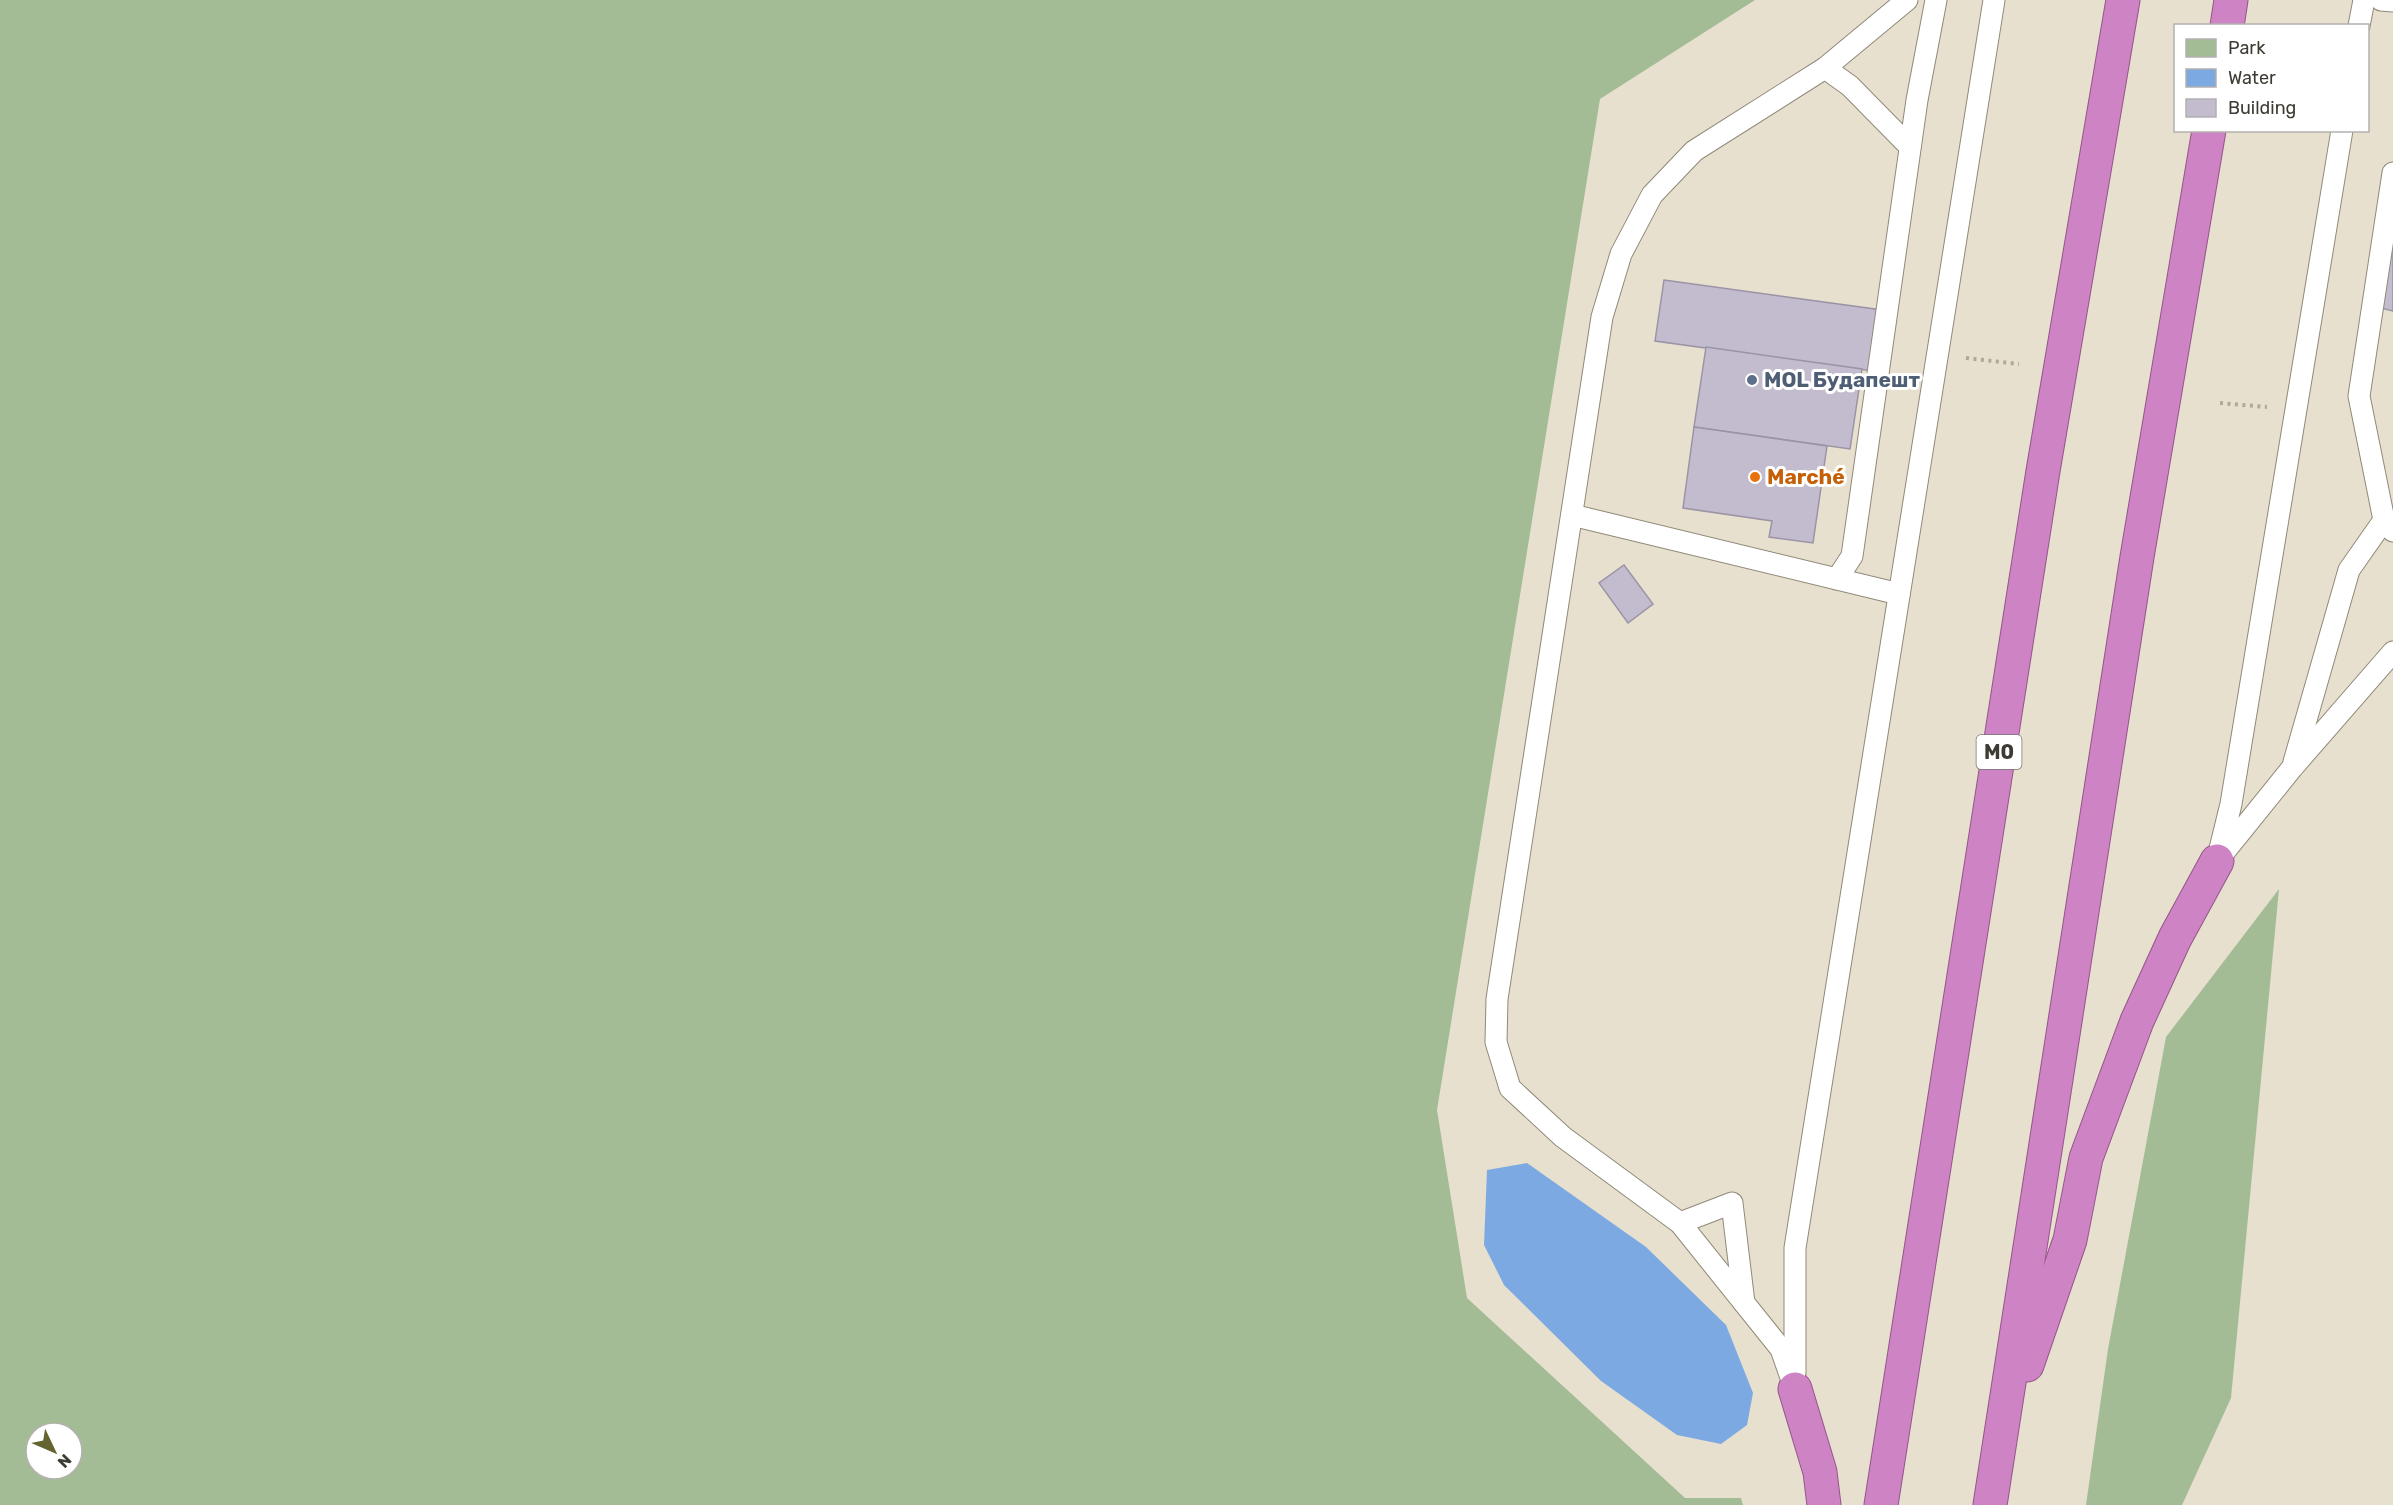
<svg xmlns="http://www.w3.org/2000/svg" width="2393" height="1505" font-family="Rubik,sans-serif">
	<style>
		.green { fill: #a3bc95; fill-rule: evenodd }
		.water { fill: #7da9e2 }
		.building { fill: #c3bcce; stroke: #9b94a5; stroke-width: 1.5 }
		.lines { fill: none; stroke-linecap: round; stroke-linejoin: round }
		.service-casing { stroke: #908978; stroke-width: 23 }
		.trunk-casing { stroke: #935688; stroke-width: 35 }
		.path { stroke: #aea99a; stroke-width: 4; stroke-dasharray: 3 4.5; stroke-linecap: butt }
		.service { stroke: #fff; stroke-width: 21 }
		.trunk { stroke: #ce83c4; stroke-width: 33 }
		.service-dot { fill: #5c6f8a; stroke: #fff; stroke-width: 2 }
		.food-dot { fill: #e8710a; stroke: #fff; stroke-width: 2 }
		.labels { text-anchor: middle; stroke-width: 6; stroke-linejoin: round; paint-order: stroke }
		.shield { fill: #fff; stroke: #787671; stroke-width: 1.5 }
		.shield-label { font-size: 20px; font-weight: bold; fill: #3e3b34 }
		.service-label { font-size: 21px; font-weight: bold; fill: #4e5e75; stroke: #fff; text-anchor: start }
		.food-label { font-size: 21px; font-weight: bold; fill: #c56008; stroke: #fff; text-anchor: start }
	</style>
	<rect width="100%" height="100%" fill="#e7e0ce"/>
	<g class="green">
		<path d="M 0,0 L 1755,0 L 1600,99 L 1437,1110 L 1467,1298 L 1685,1498 L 1741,1498 L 1743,1505 L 0,1505 ZM 36,1433 L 72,1433 L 72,1469 L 36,1469 Z"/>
		<path d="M 2279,889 L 2231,1398 L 2182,1505 L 2086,1505 L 2108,1349 L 2166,1037 Z"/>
	</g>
	<path class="water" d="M 1527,1163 L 1646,1247 L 1726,1325 L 1753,1393 L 1747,1425 L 1721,1444 L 1677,1435 L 1601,1381 L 1504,1285 L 1484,1245 L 1487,1170 Z"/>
	<g class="building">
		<path d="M 2390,251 L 2393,252 L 2393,311 L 2381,308 Z"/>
		<path d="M 1664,280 L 1882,310 L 1873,371 L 1655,341 Z"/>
		<path d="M 1706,347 L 1862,369 L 1850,449 L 1694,427 Z"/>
		<path d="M 1694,427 L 1827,446 L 1813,543 L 1769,537 L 1772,521 L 1683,508 Z"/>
		<path d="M 1624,565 L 1653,604 L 1628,623 L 1599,583 Z"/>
	</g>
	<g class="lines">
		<g class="service-casing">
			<g id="service">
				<path d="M 2381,0 L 2393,1"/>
				<path d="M 2359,26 L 2364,0"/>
				<path d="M 1825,68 L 1850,86 L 1910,147"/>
				<path d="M 2393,173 L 2359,396 L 2384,520 L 2393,531"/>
				<path d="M 1572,515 L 1899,594"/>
				<path d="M 1837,579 L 1852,556 L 1917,100 L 1936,0"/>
				<path d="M 2294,762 L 2349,570 L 2384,520"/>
				<path d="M 2221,856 L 2292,768 L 2393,652"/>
				<path d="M 2217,861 L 2231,804 L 2342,130"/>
				<path d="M 1680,1223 L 1732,1203 L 1744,1303"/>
				<path d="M 1795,1373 L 1795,1248 L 1994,0"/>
				<path d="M 1795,1389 L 1781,1349 L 1680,1223 L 1563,1137 L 1510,1088 L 1496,1042 L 1497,999 L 1602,317 L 1621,254 L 1652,195 L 1694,151 L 1825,68 L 1907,0"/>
			</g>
		</g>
		<g class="trunk-casing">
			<g id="trunk">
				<path d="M 2227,26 L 2231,0"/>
				<path d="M 2027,1365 L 2070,1240 L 2086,1158 L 2137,1021 L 2175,938 L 2217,861"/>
				<path d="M 1795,1389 L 1820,1472 L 1824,1505"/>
				<path d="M 1881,1505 L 2043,471 L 2123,0"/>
				<path d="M 1990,1505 L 2137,557 L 2209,130"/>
			</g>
		</g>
		<g class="path">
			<path d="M 1966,358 L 2019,364"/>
			<path d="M 2220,403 L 2267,407"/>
		</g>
		<use href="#service" class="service"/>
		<use href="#trunk" class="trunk"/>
	</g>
	<circle class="service-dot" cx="1752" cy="380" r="6"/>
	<circle class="food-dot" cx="1755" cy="477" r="6"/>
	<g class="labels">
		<rect class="shield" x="1976.5" y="735" width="45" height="34" rx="4.5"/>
		<g class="shield-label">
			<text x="1999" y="759">M0</text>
		</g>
		<g class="service-label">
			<text x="1764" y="387">MOL Будапешт</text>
		</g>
		<g class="food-label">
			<text x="1767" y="484">Marché</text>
		</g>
	</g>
	<rect x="2174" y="24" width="195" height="108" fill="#ffffff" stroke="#b2b1ae" stroke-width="1.5"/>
	<rect x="2186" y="39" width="30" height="18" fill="#a3bc95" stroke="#b2b1ae" stroke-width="1.5"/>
	<text x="2228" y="54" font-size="18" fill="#3e3b34">Park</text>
	<rect x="2186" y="69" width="30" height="18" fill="#7da9e2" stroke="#b2b1ae" stroke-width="1.5"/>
	<text x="2228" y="84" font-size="18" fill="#3e3b34">Water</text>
	<rect x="2186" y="99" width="30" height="18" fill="#c3bcce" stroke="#b2b1ae" stroke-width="1.5"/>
	<text x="2228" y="114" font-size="18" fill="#3e3b34">Building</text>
	<g transform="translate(54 1451) rotate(134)"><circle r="28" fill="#ffffff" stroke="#b2b1ae" stroke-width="1.5"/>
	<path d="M0-4.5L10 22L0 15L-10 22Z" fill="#646430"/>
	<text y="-9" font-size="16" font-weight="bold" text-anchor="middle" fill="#3e3b34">N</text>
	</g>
</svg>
